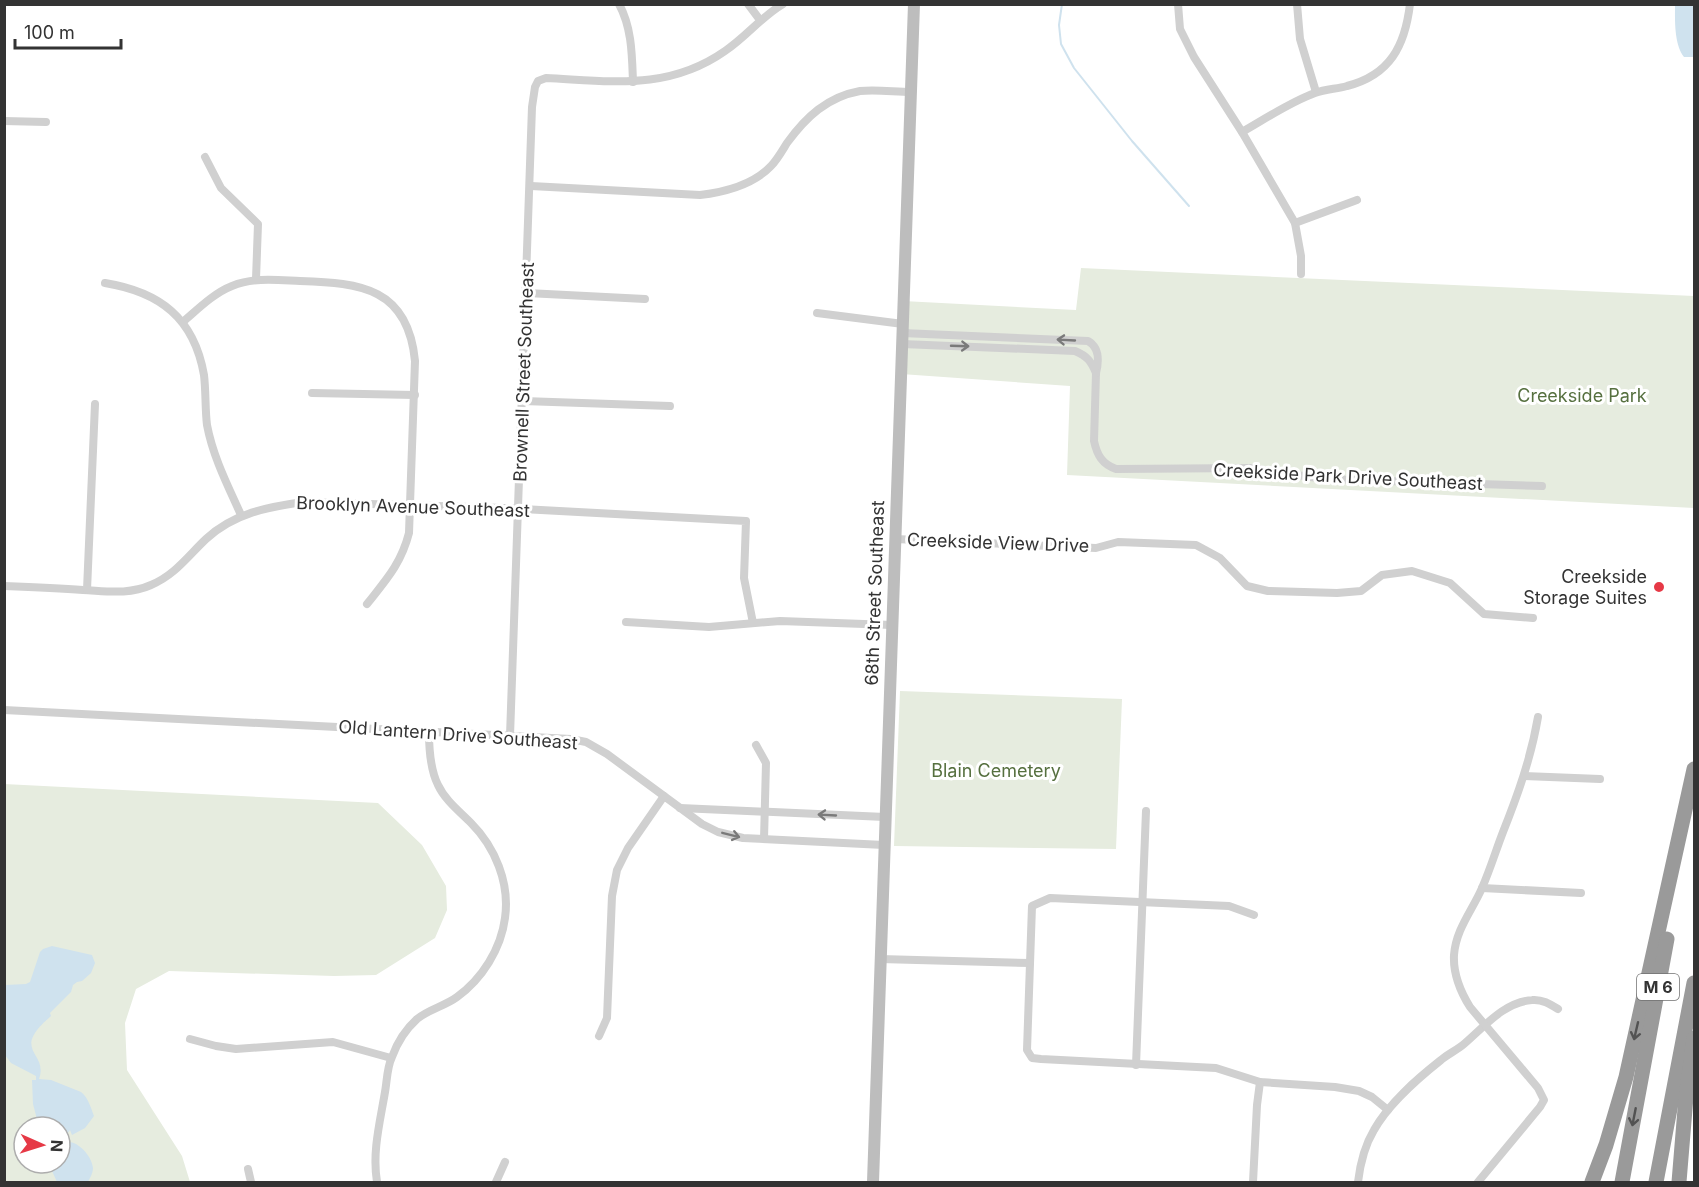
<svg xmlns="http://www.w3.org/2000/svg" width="1699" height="1187" font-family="Inter,sans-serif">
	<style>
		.green { fill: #e6ecdf; fill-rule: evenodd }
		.water { fill: #cfe2ee }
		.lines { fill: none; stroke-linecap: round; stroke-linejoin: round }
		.stream { stroke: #cfe2ee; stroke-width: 2 }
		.street { stroke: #d0d0d0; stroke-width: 8 }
		.secondary { stroke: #bdbdbd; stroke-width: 12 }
		.highway { stroke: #9a9a9a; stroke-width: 15 }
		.oneway { stroke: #7a7a7a }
		.oneway2 { stroke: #525252 }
		.poi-dot { fill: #e63946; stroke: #fff; stroke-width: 2 }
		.labels { text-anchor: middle; stroke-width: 6; stroke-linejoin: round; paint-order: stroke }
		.shield { fill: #fff; stroke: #707070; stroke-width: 1.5 }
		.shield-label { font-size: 16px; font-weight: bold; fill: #333 }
		.street-label { font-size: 18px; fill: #333; stroke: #fff }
		.park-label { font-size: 18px; fill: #56703f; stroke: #fff }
		.poi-label { font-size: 18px; fill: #333; stroke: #fff; text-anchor: end }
	</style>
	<rect width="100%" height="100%" fill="#fff"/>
	<g class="green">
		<path d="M 1081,268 L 1694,296 L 1694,508 L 1067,475 L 1070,386 L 901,374 L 903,301 L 1076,310 Z"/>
		<path d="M 900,691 L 1122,699 L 1116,849 L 894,846 Z"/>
		<path d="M 4,784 L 378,803 L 422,845 L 446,886 L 447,910 L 435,938 L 376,975 L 334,976 L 169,971 L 136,989 L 125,1023 L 127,1070 L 182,1156 L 190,1182 L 5,1182 ZM 24,1127 L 60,1127 L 60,1163 L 24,1163 Z"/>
	</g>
	<g class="water">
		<path d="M 1675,5 L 1694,5 L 1694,57 L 1684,57 C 1674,44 1675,20 1675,5 Z"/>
		<path d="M 52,946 L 92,955 L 95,963 L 91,973 L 82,981 L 77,982 L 73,985 L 71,992 L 50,1013 L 51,1016 C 9,1052 49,1051 39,1079 L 51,1080 L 81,1092 C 88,1097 91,1108 94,1116 L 85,1128 L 72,1135 L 70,1130 L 64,1138 L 65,1142 C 77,1139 92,1156 93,1168 C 93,1173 90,1178 88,1182 L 57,1182 L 52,1171 L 52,1163 L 60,1163 L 60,1127 L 39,1127 L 33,1104 L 32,1080 L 36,1080 L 36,1076 L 11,1063 L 5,1055 L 5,985 L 26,984 L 30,982 L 40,952 L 43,949 Z"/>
	</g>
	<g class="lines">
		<path class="stream" d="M 1062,4 L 1059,25 L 1061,44 L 1074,68 L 1132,141 L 1189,206"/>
		<g class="street">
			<path d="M 619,4 C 632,28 632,55 633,82"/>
			<path d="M 748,4 L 760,20"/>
			<path d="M 1178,4 L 1180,29 L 1194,57 L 1242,132 L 1295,223 L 1301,256 L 1301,274"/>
			<path d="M 1297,4 L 1300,39 L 1316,92"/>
			<path d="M 4,121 L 46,122"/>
			<path d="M 1242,132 C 1265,119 1290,102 1315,93 C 1326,89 1337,89 1347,86 C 1390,75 1405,46 1410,4"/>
			<path d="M 205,157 L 221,188 L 258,224 L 256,279"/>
			<path d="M 531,186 L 700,195 C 725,192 753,185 771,166 C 777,160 782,151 787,143 C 806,117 827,97 860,91 C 876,89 895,92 911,92"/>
			<path d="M 1295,223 L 1357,200"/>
			<path d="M 105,283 C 160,292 194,318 204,375 C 206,392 205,409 207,425 C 213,457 228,486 241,515"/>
			<path d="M 527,293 L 645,299"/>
			<path d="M 817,313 L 903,324"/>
			<path d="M 184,321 C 198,309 214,293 232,286 C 254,277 277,280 300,281 C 361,283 408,288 415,361 L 409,533 C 401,564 386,580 367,604"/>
			<path d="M 902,333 L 1088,341 C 1100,348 1099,361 1096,373 L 1094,441 C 1097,455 1102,464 1116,469 L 1250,468 L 1324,479 L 1542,486"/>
			<path d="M 902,344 L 1075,351 C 1087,356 1091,361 1096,373"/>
			<path d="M 312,393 L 415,395"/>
			<path d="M 523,401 L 670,406"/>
			<path d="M 895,539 L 1096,548 L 1118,542 L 1196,545 L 1220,558 L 1247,586 L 1268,591 L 1337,593 L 1361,591 L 1382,575 L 1412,571 L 1450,583 L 1484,614 L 1533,618"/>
			<path d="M 4,586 C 31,587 57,588 83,590 C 106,591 129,595 151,585 C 175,575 188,556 206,539 C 234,513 268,507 303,502 L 504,508 L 746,521 L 744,578 L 753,623"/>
			<path d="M 87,590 L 95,404"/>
			<path d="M 626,622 L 709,627 L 780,621 L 892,625"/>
			<path d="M 4,710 L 571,739 L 586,742 L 607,754 L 702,824 L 718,832 L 743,838 L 884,845"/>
			<path d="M 510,736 L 532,107 L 535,87 L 538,81 L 546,78 C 611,81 668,91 725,51 C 746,37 761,17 783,4"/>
			<path d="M 756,745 L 766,763 L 764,839"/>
			<path d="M 1524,776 L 1600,779"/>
			<path d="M 680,808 L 885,817"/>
			<path d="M 1482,888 L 1581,893"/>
			<path d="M 1254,915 L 1229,906 L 1050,898 L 1032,906 L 1027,1050 L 1032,1058 L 1041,1059 L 1216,1068 L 1260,1082 L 1335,1087 L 1359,1091 L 1372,1097 L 1388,1110"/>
			<path d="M 880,959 L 1030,963"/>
			<path d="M 599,1036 L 607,1018 L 612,896 L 617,870 L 628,848 L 664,796"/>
			<path d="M 190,1039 L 216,1046 L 236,1049 L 333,1042 L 391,1058"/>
			<path d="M 1136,1065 L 1146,811"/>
			<path d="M 248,1169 L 251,1182"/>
			<path d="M 377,1182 C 372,1152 380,1122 385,1092 C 387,1081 387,1067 392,1057 C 397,1043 406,1029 417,1019 C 429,1009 445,1006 457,997 C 482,979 501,949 505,918 C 510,883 495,847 471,823 C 459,811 445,800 438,785 C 430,769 429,749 429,732"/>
			<path d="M 496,1182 L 505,1162"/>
			<path d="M 1253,1182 L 1257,1105 L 1260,1082"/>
			<path d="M 1358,1182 C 1360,1165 1365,1145 1374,1130 C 1389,1103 1417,1079 1441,1060 C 1448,1054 1457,1050 1464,1044 C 1484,1027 1504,1002 1532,1000 C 1542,999 1550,1004 1558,1009"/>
			<path d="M 1478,1182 L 1540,1107 L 1544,1100 L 1538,1088 L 1470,1007 C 1460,991 1453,974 1454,955 C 1456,929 1472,911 1482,888 C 1490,870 1496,850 1503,832 C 1518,794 1531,758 1538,717"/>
		</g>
		<path class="secondary" d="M 873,1182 L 914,4"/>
		<g class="highway">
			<path d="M 1592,1182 L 1606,1145 L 1626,1077 L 1694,769"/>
			<path d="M 1622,1182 L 1667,939"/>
			<path d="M 1656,1182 L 1694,983"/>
			<path d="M 1679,1182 L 1686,1097 L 1694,1038"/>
		</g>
	</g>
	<defs><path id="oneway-shaft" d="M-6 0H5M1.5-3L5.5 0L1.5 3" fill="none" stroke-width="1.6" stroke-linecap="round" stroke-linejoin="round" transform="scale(1.5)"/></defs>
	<g class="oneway">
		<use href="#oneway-shaft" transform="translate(1066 340) rotate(-177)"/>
		<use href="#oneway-shaft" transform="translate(960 346) rotate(2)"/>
		<use href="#oneway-shaft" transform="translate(827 815) rotate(-177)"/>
		<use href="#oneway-shaft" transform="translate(731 835) rotate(14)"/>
	</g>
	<g class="oneway2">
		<use href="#oneway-shaft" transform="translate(1636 1031) rotate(103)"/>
		<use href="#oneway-shaft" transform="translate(1634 1117) rotate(101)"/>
	</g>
	<circle class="poi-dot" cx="1659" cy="587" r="6"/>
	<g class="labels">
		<rect class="shield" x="1637" y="974" width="42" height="26" rx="4.5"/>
		<g class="shield-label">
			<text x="1658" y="993">M 6</text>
		</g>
		<g class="street-label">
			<text transform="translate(524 372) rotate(-88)" y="6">Brownell Street Southeast</text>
			<text transform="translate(1348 477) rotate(3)" y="6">Creekside Park Drive Southeast</text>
			<text transform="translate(413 507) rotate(2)" y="6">Brooklyn Avenue Southeast</text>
			<text transform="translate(998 543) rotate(2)" y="6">Creekside View Drive</text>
			<text transform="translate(875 593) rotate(-88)" y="6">68th Street Southeast</text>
			<text transform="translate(458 735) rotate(4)" y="6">Old Lantern Drive Southeast</text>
		</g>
		<g class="park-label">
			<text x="1582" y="402">Creekside Park</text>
			<text x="996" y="777">Blain Cemetery</text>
		</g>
		<g class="poi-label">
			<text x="1647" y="583">Creekside<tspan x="1647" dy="21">Storage Suites</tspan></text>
		</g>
	</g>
	<rect width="1699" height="1187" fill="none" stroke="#333333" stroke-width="12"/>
	<g transform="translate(42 1145) rotate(93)"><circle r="28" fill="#ffffff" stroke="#adadad" stroke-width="1.5"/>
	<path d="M0-4.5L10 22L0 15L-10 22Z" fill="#e63946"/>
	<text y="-9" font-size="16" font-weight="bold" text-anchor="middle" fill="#333333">N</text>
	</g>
	<path d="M15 39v9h106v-9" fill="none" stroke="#333333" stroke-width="3"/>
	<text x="24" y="39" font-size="18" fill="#333333" stroke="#ffffff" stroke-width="4.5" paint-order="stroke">100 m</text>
</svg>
